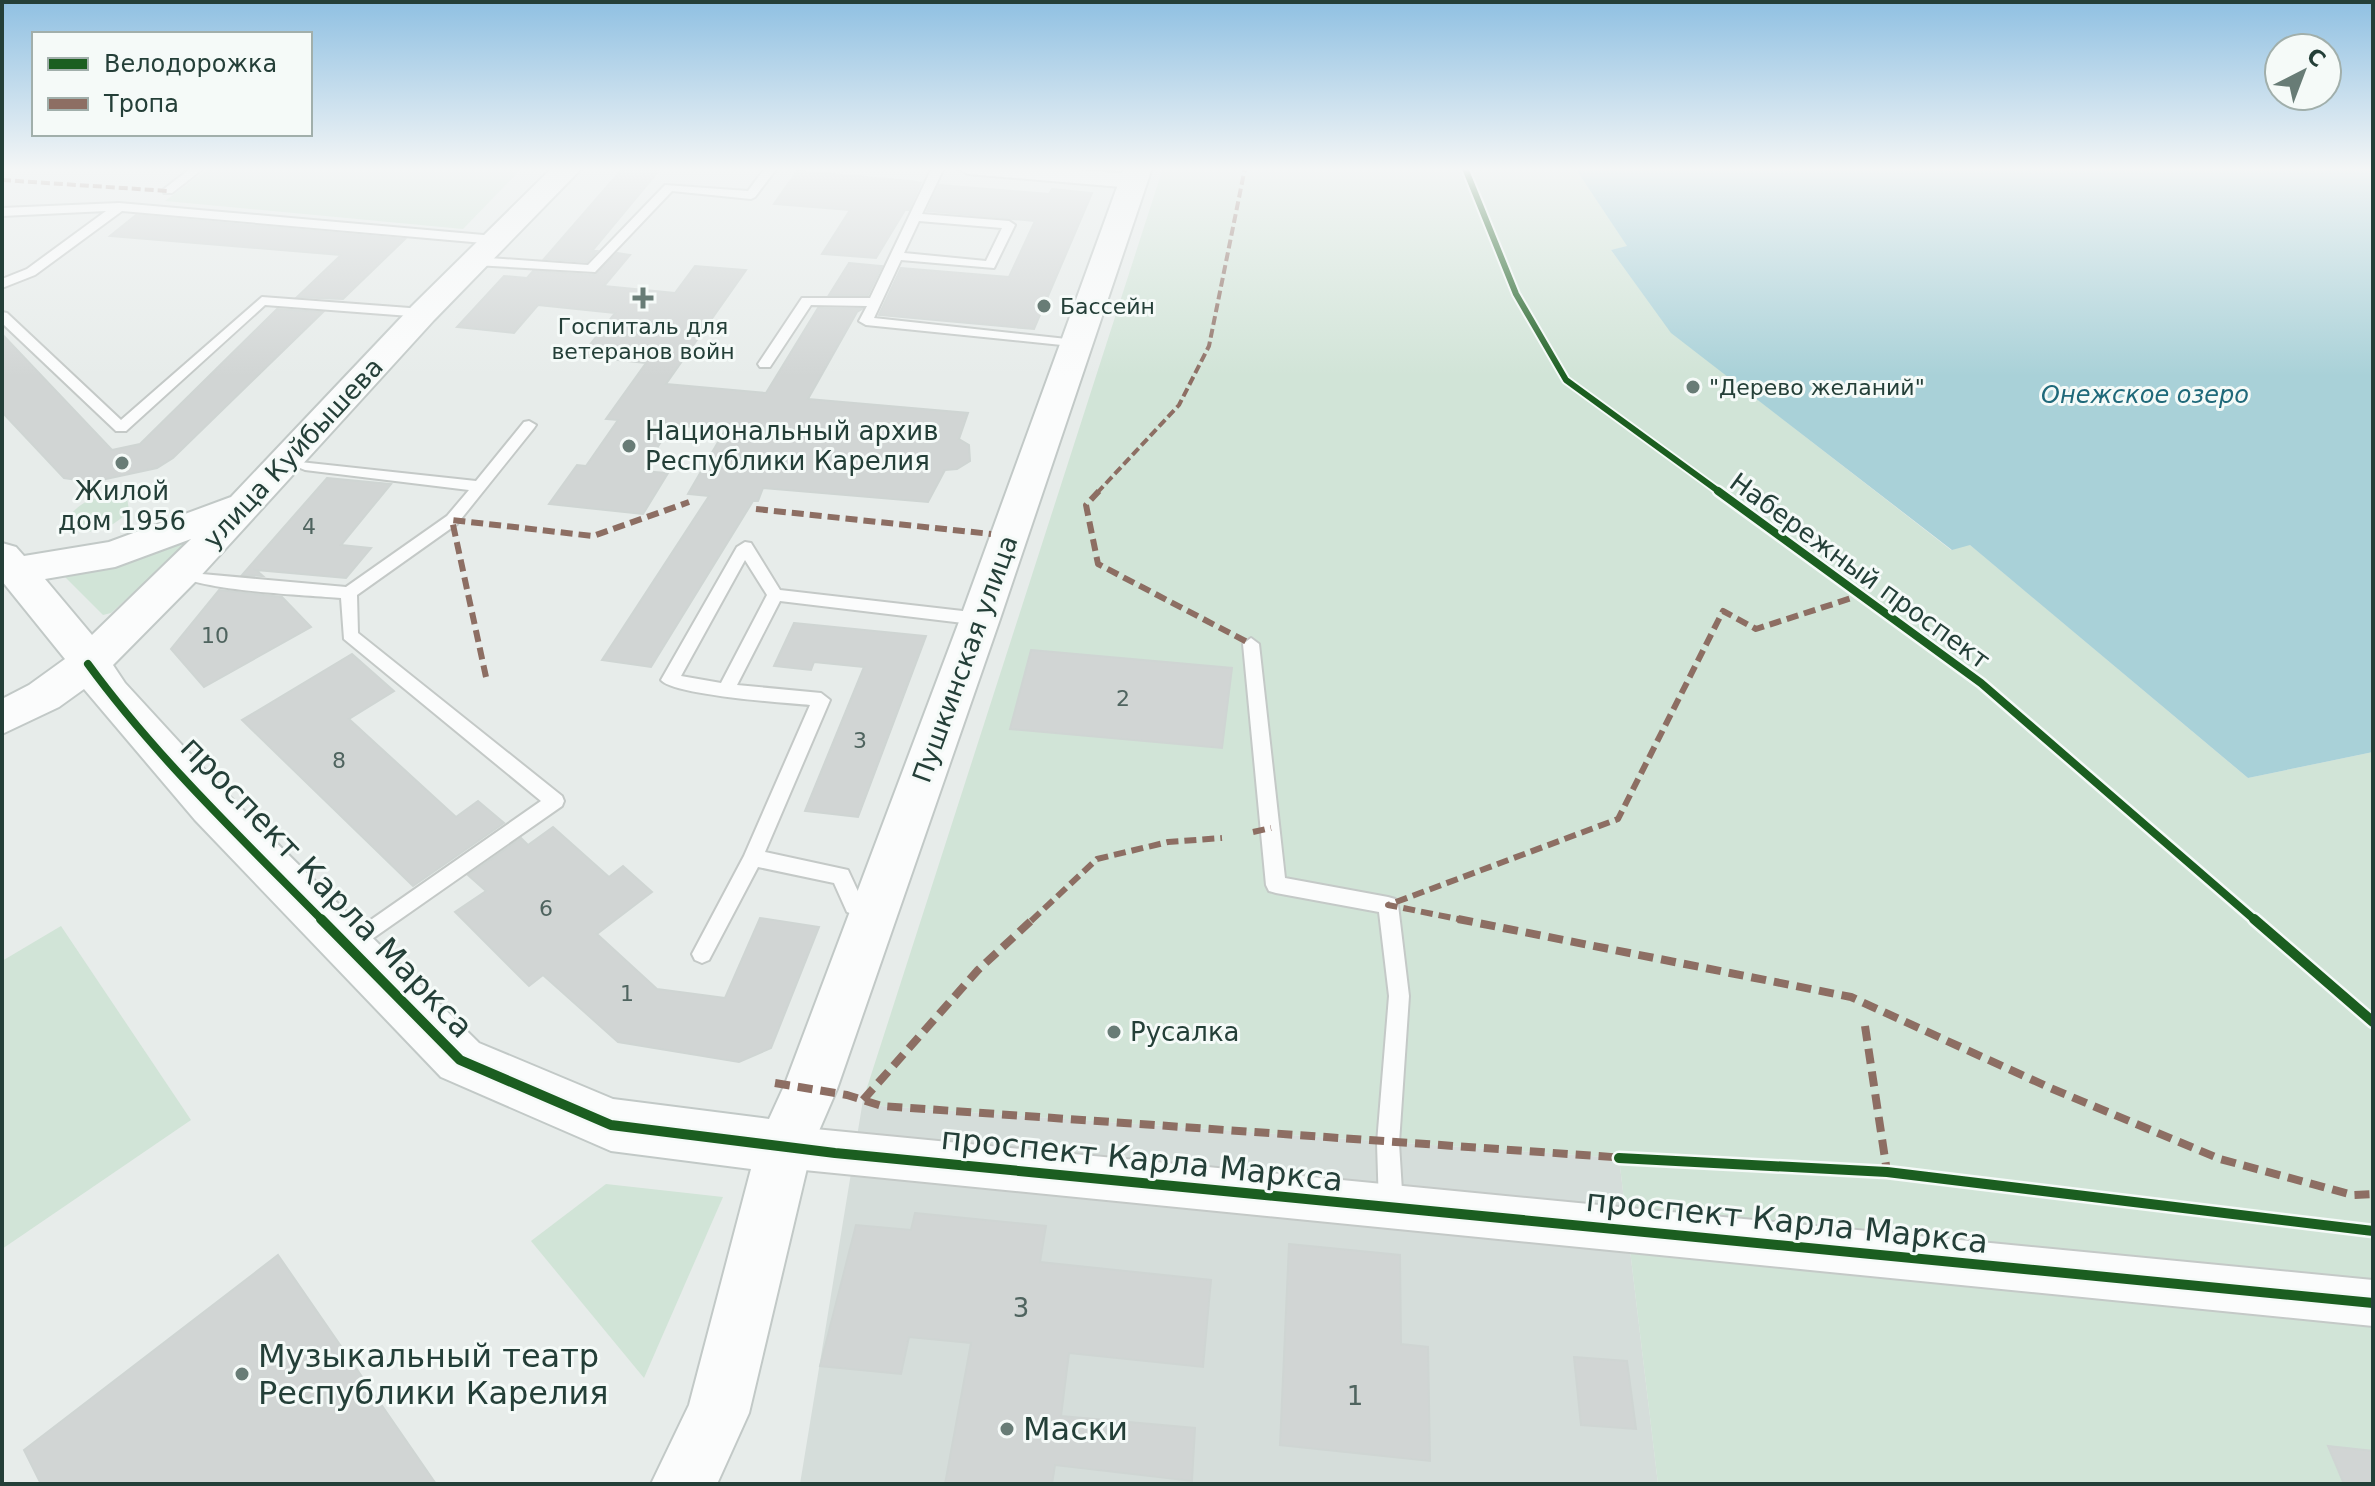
<svg xmlns="http://www.w3.org/2000/svg" width="2375" height="1486" font-family="'DejaVu Sans',sans-serif">
	<style>
		.built { fill: #d5ddda }
		.green { fill: #d1e4d7 }
		.water { fill: #a9d1d8 }
		.building { fill: #d1d5d4; stroke: #cfd5d3; stroke-width: 2 }
		.lines { fill: none; stroke-linecap: round; stroke-linejoin: round }
		.lane-casing { stroke: #c4c9c7; stroke-width: 4 }
		.street-casing { stroke: #c4c9c7; stroke-width: 4 }
		.secondary-casing { stroke: #c2c9c7; stroke-width: 4 }
		.lane { fill: #fbfcfc; fill-rule: evenodd }
		.street { fill: #fbfcfc; fill-rule: evenodd }
		.secondary { fill: #fbfcfc; fill-rule: evenodd }
		.quiet-far2 { stroke: #8d6e63; stroke-width: 4; stroke-dasharray: 9 4; stroke-linecap: butt }
		.quiet-far1 { stroke: #8d6e63; stroke-width: 6; stroke-dasharray: 12 6; stroke-linecap: butt }
		.quiet { stroke: #8d6e63; stroke-width: 8; stroke-dasharray: 15 8; stroke-linecap: butt }
		.cycleway-far2-casing { stroke: #f5faf8; stroke-width: 10 }
		.cycleway-far1-casing { stroke: #f5faf8; stroke-width: 13 }
		.cycleway-casing { stroke: #f5faf8; stroke-width: 15 }
		.cycleway-far2 { stroke: #1b5e20; stroke-width: 6 }
		.cycleway-far1 { stroke: #1b5e20; stroke-width: 8 }
		.cycleway { stroke: #1b5e20; stroke-width: 10 }
		.poi-dot { fill: #687c76; stroke: #f5faf8; stroke-width: 3 }
		.labels { text-anchor: middle; stroke-width: 6; stroke-linejoin: round; paint-order: stroke }
		.far-poi-label { font-size: 22px; fill: #243f38; stroke: #f5faf8; text-anchor: start }
		.number-label { font-size: 22px; fill: #4f645f }
		.far-water-label { font-size: 24px; font-style: italic; fill: #1f697a; stroke: #f5faf8 }
		.poi-label { font-size: 26px; fill: #243f38; stroke: #f5faf8; text-anchor: start }
		.street-label { font-size: 26px; fill: #243f38; stroke: #f5faf8 }
		.near-number-label { font-size: 26px; fill: #4f645f }
		.near-street-label { font-size: 32px; fill: #243f38; stroke: #f5faf8 }
		.near-poi-label { font-size: 32px; fill: #243f38; stroke: #f5faf8; text-anchor: start }
	</style>
	<rect width="100%" height="100%" fill="#e7ecea"/>
	<path class="built" d="M 863,1100 L 882,1106 L 1619,1158 L 1658,1484 L 800,1484 Z"/>
	<g class="green">
		<path d="M 209,168 L 522,168 L 463,229 L 165,201 Z"/>
		<path d="M 1163,168 L 1575,168 L 1628,247 L 1611,250 L 1672,333 L 1951,550 L 1969,544 L 2248,778 L 2373,752 L 2373,1484 L 1658,1484 L 1619,1158 L 882,1106 L 863,1100 Z"/>
		<path d="M 118,495 L 127,498 L 129,510 C 116,527 88,539 68,526 L 67,521 C 76,502 98,495 118,495 Z"/>
		<path d="M 204,529 L 111,613 L 103,615 L 59,571 Z"/>
		<path d="M 61,926 L 191,1120 L 2,1249 L 2,961 Z"/>
		<path d="M 606,1184 L 723,1197 L 644,1378 L 531,1241 Z"/>
	</g>
	<path class="water" d="M 1575,168 L 2373,168 L 2373,752 L 2248,778 L 1970,545 L 1952,550 L 1671,333 L 1611,250 L 1627,246 Z"/>
	<g class="building">
		<path d="M 623,168 L 661,168 L 592,251 L 597,251 L 587,262 L 544,259 Z"/>
		<path d="M 797,171 L 911,181 L 921,183 L 909,210 L 905,210 L 876,258 L 822,254 L 850,210 L 774,204 Z"/>
		<path d="M 939,185 L 1049,194 L 1052,189 L 1092,193 L 1034,329 L 879,315 L 901,268 L 1009,277 L 1035,221 L 927,211 Z"/>
		<path d="M 136,215 L 405,239 L 343,299 L 297,297 L 341,255 L 110,236 Z"/>
		<path d="M 617,253 L 630,255 L 604,286 L 675,293 L 695,266 L 746,270 L 666,384 L 766,393 L 818,308 L 862,309 L 857,312 L 808,399 L 968,413 L 959,439 L 969,445 L 970,461 L 957,469 L 945,470 L 928,502 L 763,488 L 758,501 L 753,501 L 651,667 L 602,660 L 709,496 L 688,494 L 725,430 L 672,425 L 642,471 L 668,473 L 643,514 L 549,504 L 577,465 L 586,466 L 618,420 L 606,419 L 646,363 L 581,356 L 615,313 L 538,305 L 514,333 L 457,327 L 504,276 L 527,278 L 533,271 L 595,275 Z"/>
		<path d="M 849,263 L 882,266 L 868,295 L 829,295 Z"/>
		<path d="M 277,309 L 323,312 L 173,458 L 157,468 L 92,482 L 64,478 L 2,412 L 2,334 L 112,450 L 140,444 Z"/>
		<path d="M 327,478 L 391,484 L 341,545 L 371,548 L 346,578 L 256,570 L 263,576 L 242,575 Z"/>
		<path d="M 219,590 L 282,597 L 311,627 L 204,687 L 171,649 Z"/>
		<path d="M 794,623 L 926,636 L 858,817 L 805,811 L 864,667 L 814,662 L 811,670 L 774,666 Z"/>
		<path d="M 1031,650 L 1232,668 L 1222,748 L 1010,729 Z"/>
		<path d="M 352,654 L 394,691 L 349,719 L 456,817 L 478,801 L 504,823 L 413,886 L 242,720 Z"/>
		<path d="M 553,827 L 609,877 L 623,866 L 652,892 L 597,934 L 657,989 L 725,998 L 760,918 L 819,927 L 771,1048 L 739,1062 L 618,1042 L 543,975 L 529,986 L 455,912 L 486,891 L 468,875 L 521,838 L 528,845 Z"/>
		<path d="M 915,1213 L 1046,1226 L 1040,1262 L 1211,1280 L 1203,1367 L 1069,1353 L 1061,1416 L 1195,1428 L 1192,1481 L 1055,1465 L 1052,1484 L 945,1484 L 971,1343 L 909,1337 L 901,1374 L 820,1366 L 856,1225 L 911,1230 Z"/>
		<path d="M 1289,1244 L 1400,1255 L 1401,1344 L 1428,1347 L 1430,1461 L 1280,1445 Z"/>
		<path d="M 278,1255 L 436,1484 L 41,1484 L 24,1450 Z"/>
		<path d="M 1574,1357 L 1627,1361 L 1636,1429 L 1581,1425 Z"/>
		<path d="M 2328,1446 L 2373,1451 L 2373,1484 L 2344,1484 Z"/>
	</g>
	<g class="lines">
		<g class="lane-casing">
			<g id="lane">
				<path d="M 191,168 L 204,168 L 172,193 L 164,193 L 164,189 Z"/>
				<path d="M 765,168 L 777,168 L 755,197 L 751,199 L 672,191 L 595,272 L 475,265 L 469,261 L 475,257 L 588,265 L 665,185 L 748,191 Z"/>
				<path d="M 932,168 L 944,168 L 922,214 L 1009,221 L 1015,225 L 994,268 L 901,260 L 874,318 L 1076,340 L 1083,344 L 1081,347 L 866,325 L 859,321 L 867,306 L 811,305 L 770,367 L 760,367 L 758,364 L 802,298 L 870,298 ZM 919,221 L 1002,228 L 986,261 L 904,253 Z"/>
				<path d="M 119,203 L 495,236 L 501,240 L 495,244 L 122,211 L 35,275 L 2,288 L 2,279 L 27,269 L 106,211 L 2,216 L 2,208 Z"/>
				<path d="M 262,297 L 423,309 L 430,313 L 423,317 L 265,305 L 126,431 L 116,431 L 2,323 L 2,312 L 7,313 L 121,420 Z"/>
				<path d="M 529,421 L 536,425 L 534,428 L 457,524 L 357,595 L 358,633 L 562,796 L 564,801 L 562,806 L 349,955 L 342,952 L 339,946 L 342,940 L 541,801 L 344,639 L 341,598 C 310,595 191,591 174,572 L 182,567 L 202,574 L 346,587 L 447,516 L 469,490 L 305,470 L 300,468 L 300,462 L 476,481 L 524,422 Z"/>
				<path d="M 745,542 L 751,543 L 780,590 L 980,613 L 988,619 L 980,625 L 780,601 L 737,685 L 821,693 L 830,700 L 765,852 L 848,870 L 861,898 L 880,902 L 883,908 L 880,914 C 869,918 857,916 847,912 L 834,883 L 758,867 L 709,960 L 702,963 L 695,960 L 692,954 L 744,856 L 810,705 C 785,703 673,695 661,680 L 737,547 ZM 745,560 L 767,595 L 721,683 L 681,676 Z"/>
				<path d="M 1251,638 L 1259,644 L 1285,878 L 1388,897 L 1395,899 L 1398,905 L 1409,996 L 1399,1143 L 1403,1207 L 1399,1215 L 1391,1219 L 1383,1215 L 1379,1207 L 1377,1143 L 1389,996 L 1379,912 L 1276,893 L 1269,891 L 1266,885 L 1243,644 Z"/>
			</g>
		</g>
		<g class="street-casing">
			<g id="street">
				<path d="M 957,168 L 1050,168 L 1133,174 L 1144,181 L 1133,188 L 968,174 Z"/>
				<path d="M 784,1126 L 2373,1280 L 2373,1326 L 784,1168 L 769,1162 L 763,1147 L 769,1132 Z"/>
			</g>
		</g>
		<g class="secondary-casing">
			<path id="secondary" d="M 552,168 L 582,168 L 434,320 L 196,581 L 113,665 L 125,683 L 227,794 L 479,1043 L 613,1099 L 769,1119 L 785,1084 L 960,619 L 1124,168 L 1152,168 L 1000,619 L 837,1089 L 812,1147 L 749,1413 L 717,1484 L 651,1484 L 689,1405 L 751,1169 L 611,1151 L 441,1077 L 195,820 L 84,689 L 59,707 L 2,734 L 2,699 L 29,685 L 65,659 L 2,581 L 2,543 L 16,547 L 24,556 L 109,542 L 231,497 L 412,306 ZM 191,539 L 92,635 L 45,579 L 115,567 Z"/>
		</g>
		<use href="#lane" class="lane"/>
		<use href="#street" class="street"/>
		<use href="#secondary" class="secondary"/>
		<g class="quiet-far2">
			<path d="M 2,180 L 168,191"/>
			<path d="M 1097,493 L 1179,405 L 1209,346 L 1245,168"/>
		</g>
		<g class="quiet-far1">
			<path d="M 1099,491 L 1086,505 L 1098,564 L 1251,644"/>
			<path d="M 756,509 L 991,534"/>
			<path d="M 486,677 L 452,520 L 593,536 L 689,502"/>
			<path d="M 1253,832 L 1271,828"/>
			<path d="M 1031,921 L 1097,859 L 1168,842 L 1222,838"/>
			<path d="M 1468,921 L 1388,905 L 1618,819 L 1723,611 L 1756,629 L 1861,595"/>
		</g>
		<g class="quiet">
			<path d="M 1458,919 L 1851,997 L 2048,1087 L 2220,1159 L 2353,1195 L 2373,1194"/>
			<path d="M 1865,1026 L 1887,1172"/>
			<path d="M 775,1083 L 847,1095 L 882,1106 L 1626,1158"/>
			<path d="M 863,1100 L 978,970 L 1033,919"/>
		</g>
		<g class="cycleway-far2-casing">
			<path id="cycleway-far2" d="M 1465,168 L 1516,294 L 1566,380 L 1721,493"/>
		</g>
		<g class="cycleway-far1-casing">
			<g id="cycleway-far1">
				<path d="M 1718,491 L 1981,683 L 2256,921"/>
				<path d="M 88,664 C 156,757 242,839 323,921"/>
			</g>
		</g>
		<g class="cycleway-casing">
			<g id="cycleway">
				<path d="M 321,919 L 460,1060 L 611,1125 L 835,1153 L 2373,1303"/>
				<path d="M 2254,919 L 2373,1022"/>
				<path d="M 1619,1158 L 1887,1172 L 2373,1231"/>
			</g>
		</g>
		<use href="#cycleway-far2" class="cycleway-far2"/>
		<use href="#cycleway-far1" class="cycleway-far1"/>
		<use href="#cycleway" class="cycleway"/>
	</g>
	<linearGradient id="sky" x2="0" y2="1"><stop stop-color="#8fc0e2"/><stop offset="0.45" stop-color="#f4f6f6"/><stop offset="1" stop-color="#f4f6f6" stop-opacity="0"/></linearGradient>
	<rect width="2375" height="376" fill="url(#sky)"/>
	<g class="poi-dot">
		<path d="M639 286h8v8h8v8h-8v8h-8v-8h-8v-8h8z"/>
		<circle cx="1044" cy="306" r="8"/>
		<circle cx="1693" cy="387" r="8"/>
		<circle cx="629" cy="446" r="8"/>
		<circle cx="122" cy="463" r="8"/>
		<circle cx="1114" cy="1032" r="8"/>
		<circle cx="242" cy="1374" r="8"/>
		<circle cx="1007" cy="1429" r="8"/>
	</g>
	<g class="labels">
		<g class="far-poi-label">
			<text x="1060" y="314">Бассейн</text>
			<text x="643" y="334" text-anchor="middle">Госпиталь для<tspan x="643" dy="25">ветеранов войн</tspan></text>
			<text x="1709" y="395">"Дерево желаний"</text>
		</g>
		<g class="number-label">
			<text x="309" y="534">4</text>
			<text x="215" y="643">10</text>
			<text x="1123" y="706">2</text>
			<text x="860" y="748">3</text>
			<text x="339" y="768">8</text>
			<text x="546" y="916">6</text>
			<text x="627" y="1001">1</text>
		</g>
		<g class="far-water-label">
			<text x="2145" y="403">Онежское озеро</text>
		</g>
		<g class="poi-label">
			<text x="645" y="440">Национальный архив<tspan x="645" dy="30">Республики Карелия</tspan></text>
			<text x="122" y="500" text-anchor="middle">Жилой<tspan x="122" dy="30">дом 1956</tspan></text>
			<text x="1130" y="1041">Русалка</text>
		</g>
		<g class="street-label">
			<text transform="translate(293 453) rotate(-47)" y="9">улица Куйбышева</text>
			<text transform="translate(1860 571) rotate(36)" y="9">Набережный проспект</text>
			<text transform="translate(965 659) rotate(-70)" y="9">Пушкинская улица</text>
		</g>
		<g class="near-number-label">
			<text x="1021" y="1317">3</text>
			<text x="1355" y="1405">1</text>
		</g>
		<g class="near-street-label">
			<text transform="translate(327 887) rotate(46)" y="11">проспект Карла Маркса</text>
			<text transform="translate(1142 1159) rotate(6)" y="11">проспект Карла Маркса</text>
			<text transform="translate(1787 1221) rotate(6)" y="11">проспект Карла Маркса</text>
		</g>
		<g class="near-poi-label">
			<text x="258" y="1367">Музыкальный театр<tspan x="258" dy="37">Республики Карелия</tspan></text>
			<text x="1023" y="1440">Маски</text>
		</g>
	</g>
	<rect width="2375" height="1486" fill="none" stroke="#243f38" stroke-width="8"/>
	<rect x="32" y="32" width="280" height="104" fill="#f5faf8" stroke="#a1afab" stroke-width="2"/>
	<rect x="48" y="58" width="40" height="12" fill="#1b5e20" stroke="#a1afab" stroke-width="2"/>
	<text x="104" y="72" font-size="24" fill="#243f38">Велодорожка</text>
	<rect x="48" y="98" width="40" height="12" fill="#8d6e63" stroke="#a1afab" stroke-width="2"/>
	<text x="104" y="112" font-size="24" fill="#243f38">Тропа</text>
	<g transform="translate(2303 72) rotate(42)"><circle r="38" fill="#f5faf8" stroke="#a1afab" stroke-width="2"/>
	<path d="M0-6L14 30L0 20L-14 30Z" fill="#687c76"/>
	<text y="-12" font-size="22" font-weight="bold" text-anchor="middle" fill="#243f38">С</text>
	</g>
</svg>
